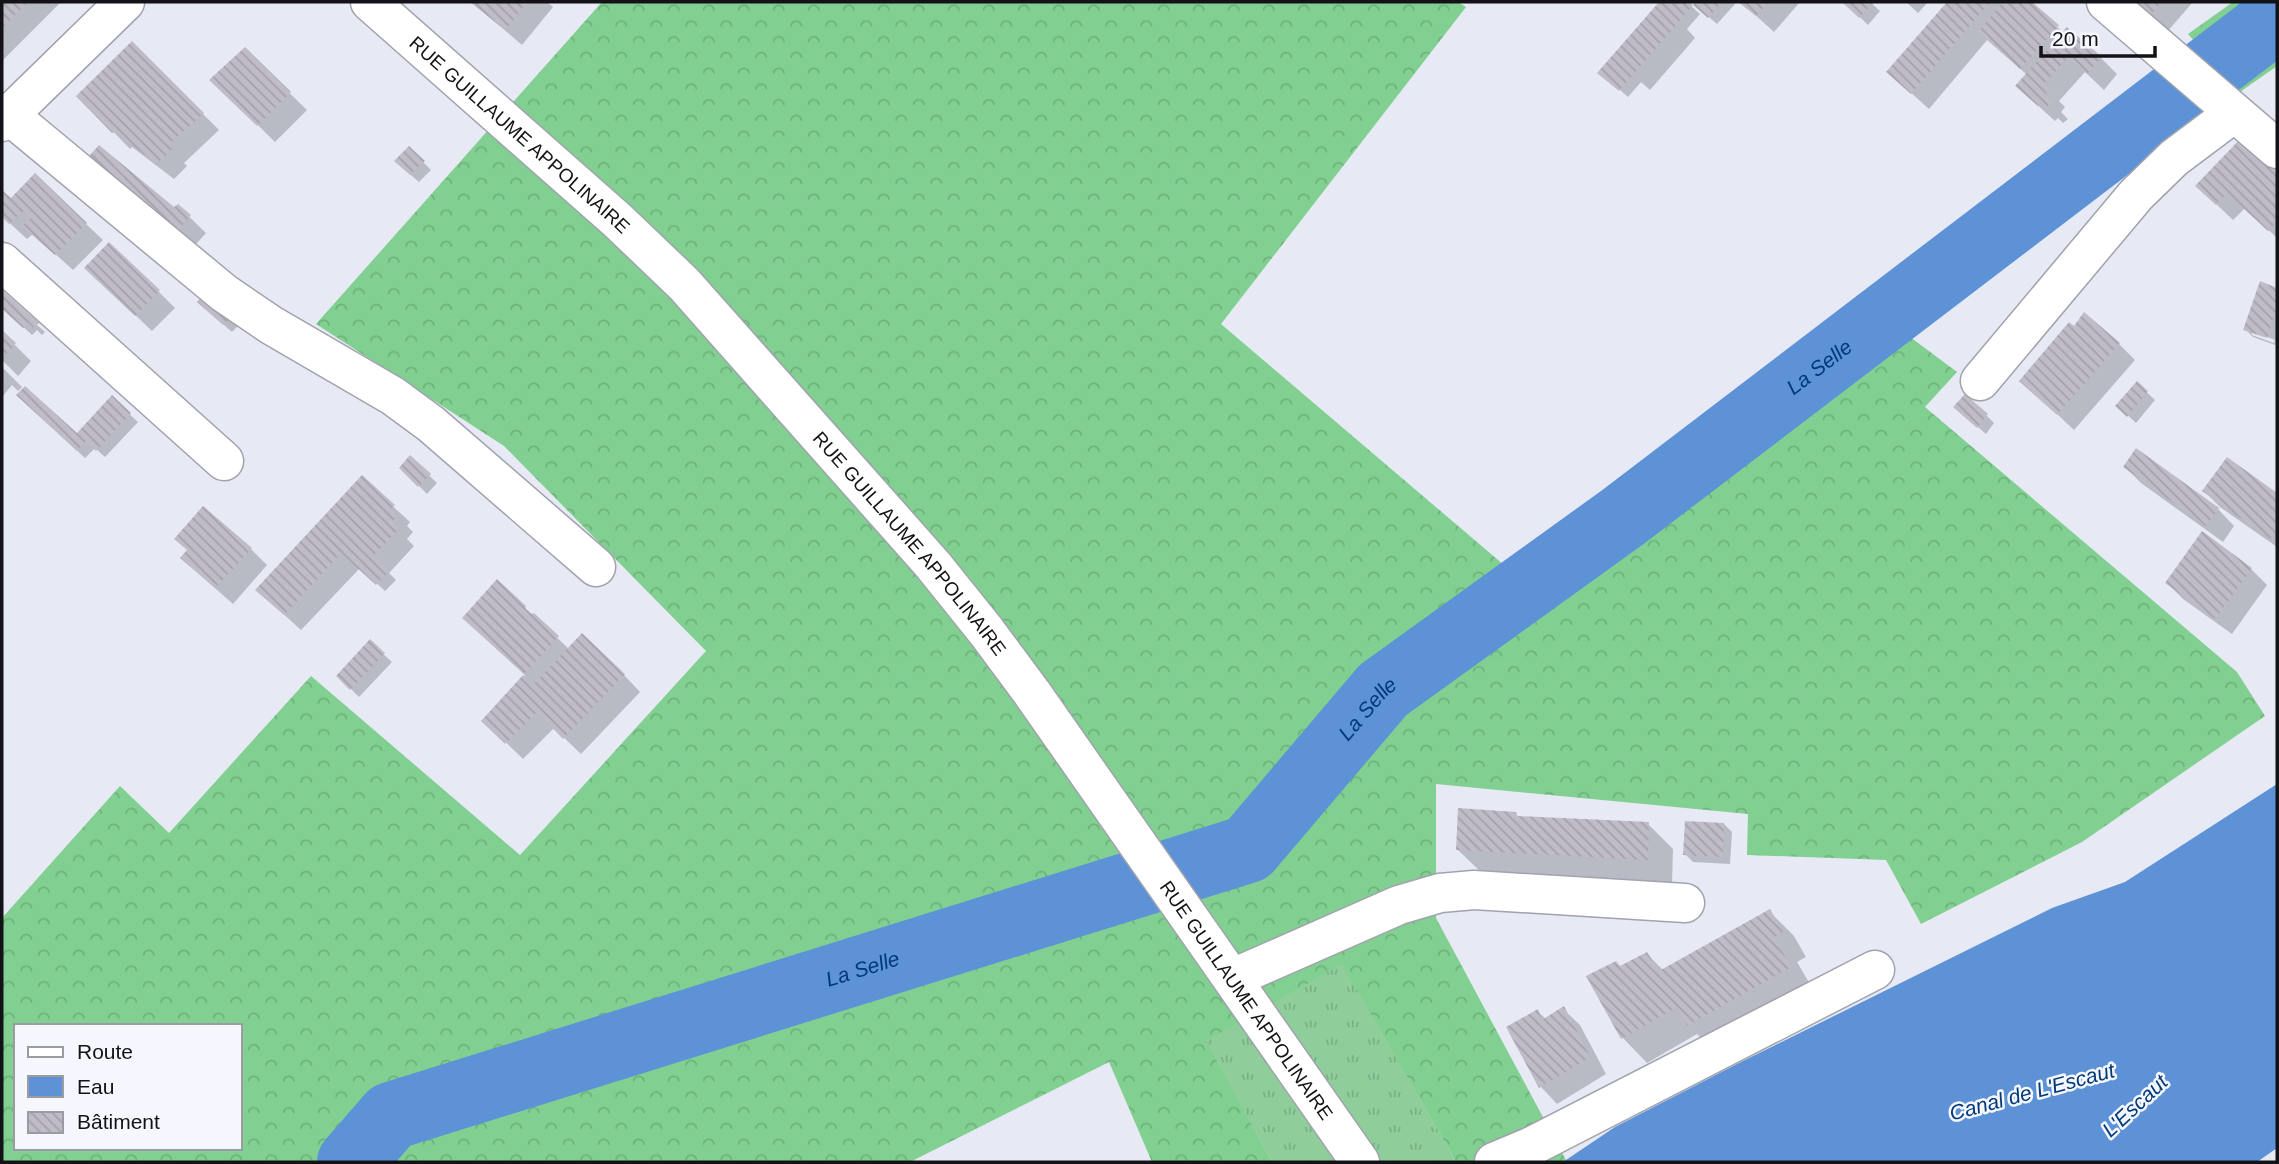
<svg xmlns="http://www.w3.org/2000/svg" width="2279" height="1164" font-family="Arial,sans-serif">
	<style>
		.grass { fill: url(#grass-tufts) }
		.forest { fill: url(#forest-crowns); fill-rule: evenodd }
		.water { fill: #5d92d7 }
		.shadow { fill: #0003; fill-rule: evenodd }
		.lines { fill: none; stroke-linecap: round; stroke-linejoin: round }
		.river { stroke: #5d92d7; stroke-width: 68 }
		.building { fill: url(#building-back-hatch) }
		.minor-casing { stroke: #a0a2ad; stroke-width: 41 }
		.minor { stroke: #fff; stroke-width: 38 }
		.labels { text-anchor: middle; stroke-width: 5; stroke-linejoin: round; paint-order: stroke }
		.street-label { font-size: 19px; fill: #131317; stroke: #f6f7fe }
		.water-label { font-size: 21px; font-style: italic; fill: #013a78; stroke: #f6f7fe }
	</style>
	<defs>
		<pattern id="grass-tufts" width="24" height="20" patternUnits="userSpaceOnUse" patternTransform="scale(1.75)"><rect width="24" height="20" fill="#8fce9b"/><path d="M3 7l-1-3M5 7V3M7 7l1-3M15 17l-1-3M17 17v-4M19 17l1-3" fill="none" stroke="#7ab085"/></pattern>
		<pattern id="forest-crowns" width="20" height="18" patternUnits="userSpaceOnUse" patternTransform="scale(1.75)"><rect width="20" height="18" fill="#81d091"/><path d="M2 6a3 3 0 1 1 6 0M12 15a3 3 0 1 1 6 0" fill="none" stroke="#6fb27c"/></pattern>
		<pattern id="building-back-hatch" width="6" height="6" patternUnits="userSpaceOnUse" patternTransform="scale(1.75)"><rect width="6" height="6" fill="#c0bcc7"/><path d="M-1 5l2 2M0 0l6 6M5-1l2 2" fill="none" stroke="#a4a1aa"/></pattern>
	</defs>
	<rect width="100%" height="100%" fill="#e7e9f5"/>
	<path class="grass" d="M 1342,963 L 1456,1162 L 1272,1162 L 1205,1041 Z"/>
	<g class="forest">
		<path d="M 602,2 L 1458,2 L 1466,7 L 1221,324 L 1511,571 L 1862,301 L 1957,372 L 1925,407 L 2237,672 L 2265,716 L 2082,842 L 1921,924 L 1886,860 L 1747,855 L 1748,814 L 1436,784 L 1436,918 L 1566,1160 L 1563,1162 L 1456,1162 L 1342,964 L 1206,1041 L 1272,1162 L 1152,1162 L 1109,1062 L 910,1162 L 2,1162 L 2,918 L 120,786 L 169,833 L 311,676 L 520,855 L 706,651 L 504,446 L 316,324 ZM 16,1026 L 240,1026 L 240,1148 L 16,1148 Z"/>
		<path d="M 2233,2 L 2277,2 L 2277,66 L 2240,92 L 2188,34 Z"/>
	</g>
	<path class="water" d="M 2277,784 L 2277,1148 L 2257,1162 L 1563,1162 L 1615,1127 L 1737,1064 L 2052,908 L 2125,882 Z"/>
	<g class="shadow">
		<path d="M 2,2 L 61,2 L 2,61 Z"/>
		<path d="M 472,2 L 547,2 L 553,7 L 522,45 Z"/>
		<path d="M 1661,2 L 1687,2 L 1700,14 L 1687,29 L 1695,38 L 1650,90 L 1641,82 L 1628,97 L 1600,72 Z"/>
		<path d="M 1698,2 L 1733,2 L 1735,4 L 1717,24 L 1695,5 Z"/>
		<path d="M 1741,2 L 1800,2 L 1774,32 Z"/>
		<path d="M 1844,2 L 1870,2 L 1880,11 L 1868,25 Z"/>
		<path d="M 1906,2 L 1928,2 L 1918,13 Z"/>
		<path d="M 1949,2 L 2029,2 L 2064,33 L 2101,58 L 2117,74 L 2104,90 L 2085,72 L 2059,101 L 2065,107 L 2061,112 L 2068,119 L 2063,123 L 2058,118 L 2055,121 L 2034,102 L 2027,75 L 1988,39 L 1929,109 L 1888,72 Z"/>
		<path d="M 2135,2 L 2193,2 L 2167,32 Z"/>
		<path d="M 132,43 L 219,130 L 184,163 L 187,166 L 174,179 L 132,147 L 130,149 L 79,96 Z"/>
		<path d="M 245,50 L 307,110 L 275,142 L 212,80 Z"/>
		<path d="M 2242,139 L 2277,173 L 2277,238 L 2245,208 L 2233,220 L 2214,202 Z"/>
		<path d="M 423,162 L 431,170 L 419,182 L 404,169 Z"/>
		<path d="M 102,179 L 174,210 L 178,206 L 206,233 L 189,252 Z"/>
		<path d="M 2,192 L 11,200 L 86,224 L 103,240 L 73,270 L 33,234 L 27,239 L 2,216 Z"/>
		<path d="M 103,284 L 158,291 L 175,308 L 152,331 Z"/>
		<path d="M 2261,284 L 2277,289 L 2277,338 L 2275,345 L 2253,337 L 2245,329 ZM 2252,331 L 2275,340 L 2274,343 L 2252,335 Z"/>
		<path d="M 2,292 L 37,325 L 45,332 L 42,335 L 37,330 L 32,335 L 2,307 Z"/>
		<path d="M 207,310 L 244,320 L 232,332 Z"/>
		<path d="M 2,332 L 31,361 L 18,376 L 2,360 Z"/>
		<path d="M 2119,344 L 2135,360 L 2074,430 L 2022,381 Z"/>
		<path d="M 2,367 L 22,387 L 18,391 L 12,385 L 2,397 Z"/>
		<path d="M 2137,383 L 2155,400 L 2136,423 L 2118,406 Z"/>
		<path d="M 112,398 L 138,422 L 105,457 L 95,448 L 85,458 L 26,403 L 77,436 Z"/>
		<path d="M 1964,415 L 1987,416 L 1994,423 L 1986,434 Z"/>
		<path d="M 410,457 L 437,483 L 427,494 L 401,468 Z"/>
		<path d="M 2227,460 L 2277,495 L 2277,547 L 2220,507 L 2204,491 Z"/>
		<path d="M 2125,467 L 2218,509 L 2234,526 L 2223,542 L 2141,483 Z"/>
		<path d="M 362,478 L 410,522 L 407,526 L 413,532 L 407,539 L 414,546 L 389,573 L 396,580 L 385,591 L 360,568 L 301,630 L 257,590 Z"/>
		<path d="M 251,549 L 267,565 L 233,604 L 199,574 Z"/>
		<path d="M 2251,569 L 2267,585 L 2232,634 L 2183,599 L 2167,583 Z"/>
		<path d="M 498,582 L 569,649 L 624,675 L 640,692 L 581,754 L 554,728 L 523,759 L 483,720 L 525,675 L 481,634 Z"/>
		<path d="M 370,642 L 392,662 L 359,697 L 338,676 Z"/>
		<path d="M 1516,814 L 1519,818 L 1648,824 L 1673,849 L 1672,884 L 1483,874 L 1458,850 Z"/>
		<path d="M 1724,824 L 1732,832 L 1730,864 L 1693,862 L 1685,854 Z"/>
		<path d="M 1769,911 L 1794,936 L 1806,957 L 1797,962 L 1814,991 L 1712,1049 L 1697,1034 L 1647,1063 L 1623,1038 L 1589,977 L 1620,968 L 1647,954 L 1663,970 Z"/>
		<path d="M 1563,1009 L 1580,1025 L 1606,1074 L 1557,1104 L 1541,1087 L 1509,1028 L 1538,1012 L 1546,1019 Z"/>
	</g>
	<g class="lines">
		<path class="river" id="s1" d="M 351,1162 L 391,1116 L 1248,849 L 1383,690 L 1623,517 L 2277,18"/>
	</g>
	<g class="building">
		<path d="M 2,2 L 28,2 L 2,28 Z"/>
		<path d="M 470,2 L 528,2 L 505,30 Z"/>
		<path d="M 1659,2 L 1689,2 L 1693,5 L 1695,2 L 1722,2 L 1708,18 L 1693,5 L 1619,91 L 1597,73 Z"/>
		<path d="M 1738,2 L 1769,2 L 1756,16 Z"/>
		<path d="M 1842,2 L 1874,2 L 1859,18 Z"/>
		<path d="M 1947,2 L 1990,2 L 1911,94 L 1886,72 Z"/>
		<path d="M 2003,2 L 2032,2 L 2059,25 L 2020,69 L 1978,32 Z"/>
		<path d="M 2132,2 L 2162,2 L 2149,17 Z"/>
		<path d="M 2067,27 L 2102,57 L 2087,74 L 2068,57 L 2044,84 L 2050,90 L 2045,95 L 2053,102 L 2045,108 L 2041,102 L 2038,106 L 2015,86 Z"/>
		<path d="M 132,41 L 204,113 L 168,145 L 172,149 L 157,164 L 115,132 L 112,133 L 76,96 Z"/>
		<path d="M 245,47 L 291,92 L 257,126 L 209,80 Z"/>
		<path d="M 2242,137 L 2277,170 L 2277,221 L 2268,231 L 2227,193 L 2216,205 L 2195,186 Z"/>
		<path d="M 99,145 L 174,207 L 178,204 L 191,215 L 172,237 L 83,163 Z"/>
		<path d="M 409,146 L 425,161 L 410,175 L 394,161 Z"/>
		<path d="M 35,173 L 87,223 L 55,255 L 22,226 L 31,218 L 23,211 L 9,224 L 2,217 L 2,190 L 11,198 Z"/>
		<path d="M 109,242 L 160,290 L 135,316 L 84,268 Z"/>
		<path d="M 2260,281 L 2277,288 L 2277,308 L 2267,338 L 2243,330 Z"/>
		<path d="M 209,288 L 237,311 L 223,325 L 197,302 Z"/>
		<path d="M 2,290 L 39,323 L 33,328 L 29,323 L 23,328 L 2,309 Z"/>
		<path d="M 2084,312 L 2120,343 L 2057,415 L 2019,381 L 2069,322 L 2074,326 Z"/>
		<path d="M 2,330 L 16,343 L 2,359 Z"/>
		<path d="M 2137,381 L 2148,391 L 2127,417 L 2115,406 Z"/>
		<path d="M 25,386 L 77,433 L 112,395 L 131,413 L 96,451 L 86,441 L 77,451 L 16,395 Z"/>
		<path d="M 1965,394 L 1988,414 L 1977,428 L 1953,407 Z"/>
		<path d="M 2136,448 L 2219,508 L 2206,526 L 2123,467 Z"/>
		<path d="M 410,455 L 431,474 L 418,487 L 399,468 Z"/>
		<path d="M 2227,457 L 2277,493 L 2277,530 L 2270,539 L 2202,491 Z"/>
		<path d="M 362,475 L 395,505 L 391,509 L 398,514 L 392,522 L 399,529 L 372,557 L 375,557 L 389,571 L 376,585 L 341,553 L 284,615 L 255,590 Z"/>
		<path d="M 203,506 L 252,548 L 215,588 L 180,558 L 187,550 L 174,539 Z"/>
		<path d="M 2202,531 L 2252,568 L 2215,619 L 2165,583 Z"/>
		<path d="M 497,579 L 526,606 L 525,609 L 531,614 L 534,613 L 559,636 L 524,674 L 462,618 Z"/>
		<path d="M 582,633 L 625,674 L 563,739 L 537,712 L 505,744 L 481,721 L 523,675 L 533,685 Z"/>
		<path d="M 370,639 L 385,653 L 350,690 L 336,676 Z"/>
		<path d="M 1458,808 L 1516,812 L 1517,816 L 1649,822 L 1648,860 L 1456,850 Z"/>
		<path d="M 1685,821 L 1724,823 L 1723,857 L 1683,855 Z"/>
		<path d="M 1770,909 L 1783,932 L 1774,937 L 1791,967 L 1687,1026 L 1677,1007 L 1621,1039 L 1586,976 L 1616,961 L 1620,966 L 1647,952 L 1659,971 Z"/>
		<path d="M 1564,1006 L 1590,1057 L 1539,1088 L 1506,1027 L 1538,1009 L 1542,1020 Z"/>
	</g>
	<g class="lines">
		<g class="minor-casing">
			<g id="minor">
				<path id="s2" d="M 370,2 L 617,220 L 684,284 L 933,565 L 986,631 L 1032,693 L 1360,1162"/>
				<path d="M 2106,2 L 2277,149"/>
				<path d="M 9,115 L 224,293 L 271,325 L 393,396 L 431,424 L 596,567"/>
				<path d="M 2,122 L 125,2"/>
				<path d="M 2,262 L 224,461"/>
				<path d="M 1980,381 L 2136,195 L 2174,158 L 2234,113"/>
				<path d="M 1233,978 L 1399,905 L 1440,893 L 1474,890 L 1685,903"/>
				<path d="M 1494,1162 L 1532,1146 L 1875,970"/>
			</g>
		</g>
		<use href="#minor" class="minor"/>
	</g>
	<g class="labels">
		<g class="street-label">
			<text dy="7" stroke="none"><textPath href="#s2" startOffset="200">RUE GUILLAUME APPOLINAIRE</textPath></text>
			<text dy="7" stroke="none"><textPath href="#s2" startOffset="766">RUE GUILLAUME APPOLINAIRE</textPath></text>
			<text dy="7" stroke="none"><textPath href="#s2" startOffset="1334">RUE GUILLAUME APPOLINAIRE</textPath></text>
		</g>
		<g class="water-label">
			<text dy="7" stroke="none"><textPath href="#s1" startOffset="1710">La Selle</textPath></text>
			<text dy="7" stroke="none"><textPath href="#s1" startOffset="1143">La Selle</textPath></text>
			<text dy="7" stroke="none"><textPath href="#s1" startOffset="555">La Selle</textPath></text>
			<text transform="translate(2032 1092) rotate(-15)" y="7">Canal de L'Escaut</text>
			<text transform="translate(2135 1106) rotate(-43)" y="7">L'Escaut</text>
		</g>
	</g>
	<rect width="2279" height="1164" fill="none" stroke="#131317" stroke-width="7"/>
	<rect x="14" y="1024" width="228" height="126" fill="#f6f7fe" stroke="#9b9ca2" stroke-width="2"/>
	<rect x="28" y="1047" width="35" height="10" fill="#ffffff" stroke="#9b9ca2" stroke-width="2"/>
	<text x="77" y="1059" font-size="21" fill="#131317">Route</text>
	<rect x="28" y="1076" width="35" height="21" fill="#5d92d7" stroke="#9b9ca2" stroke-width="2"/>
	<text x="77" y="1094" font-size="21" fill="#131317">Eau</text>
	<rect x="28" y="1112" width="35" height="21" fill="url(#building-back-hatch)" stroke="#9b9ca2" stroke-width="2"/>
	<text x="77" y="1129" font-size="21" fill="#131317">Bâtiment</text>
	<path d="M2041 46v10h114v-10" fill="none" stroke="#131317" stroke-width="3.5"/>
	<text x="2052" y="46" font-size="21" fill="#131317" stroke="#f6f7fe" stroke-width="5" paint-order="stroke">20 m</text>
</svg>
